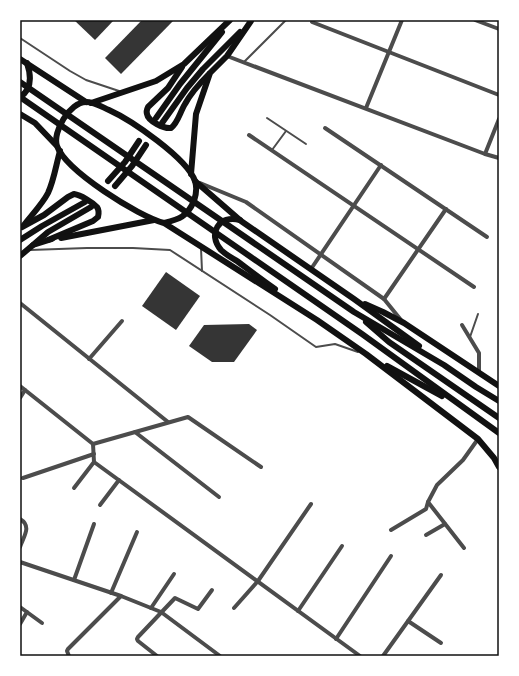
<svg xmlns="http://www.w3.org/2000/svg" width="519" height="676" font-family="Arial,sans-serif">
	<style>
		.building { fill: #353535 }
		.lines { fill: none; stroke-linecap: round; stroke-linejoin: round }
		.service { stroke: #4c4c4c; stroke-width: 2 }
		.minor { stroke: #4c4c4c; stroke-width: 4 }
		.primary { stroke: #111; stroke-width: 6 }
		.trunk { stroke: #111; stroke-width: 6 }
		.neatline { fill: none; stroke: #111; stroke-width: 1.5 }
	</style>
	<rect width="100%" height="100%" fill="#fff"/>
	<g class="building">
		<path d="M 74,20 L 114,20 L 95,40 Z"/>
		<path d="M 142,20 L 174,20 L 121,74 L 105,58 Z"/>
		<path d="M 166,272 L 200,296 L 176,330 L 142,306 Z"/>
		<path d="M 249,324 L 257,330 L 234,362 L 212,362 L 189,346 L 204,325 Z"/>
	</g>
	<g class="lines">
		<g class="service">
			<path d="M 20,38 L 70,71 L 86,80 L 119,91"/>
			<path d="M 244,62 L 286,20"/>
			<path d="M 267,118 L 306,144"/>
			<path d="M 272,150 L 286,131"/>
			<path d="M 201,248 L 202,271"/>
			<path d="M 30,250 L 87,248 L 133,248 L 170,250 L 270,315 L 316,347 L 335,344 L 358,352"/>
			<path d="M 470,337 L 478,314"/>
		</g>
		<g class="minor">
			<path d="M 475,20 L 499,29"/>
			<path d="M 312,22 L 499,95"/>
			<path d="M 227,56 L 485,154 L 499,158"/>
			<path d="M 366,108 L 402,20"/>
			<path d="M 325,128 L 487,237"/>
			<path d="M 249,135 L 474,287"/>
			<path d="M 485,154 L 499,119"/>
			<path d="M 200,183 L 246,202 L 384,299 L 401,320"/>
			<path d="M 311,269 L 381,165"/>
			<path d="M 384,299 L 446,209"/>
			<path d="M 20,303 L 168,422"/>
			<path d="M 462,325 L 479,353 L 479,372"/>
			<path d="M 89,359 L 122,321"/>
			<path d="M 20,386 L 93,444 L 94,462 L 360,656"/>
			<path d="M 20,398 L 25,390"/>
			<path d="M 135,432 L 219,497"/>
			<path d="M 93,444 L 188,417 L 261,467"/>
			<path d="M 23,478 L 94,454"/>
			<path d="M 74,488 L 94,462"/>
			<path d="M 100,505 L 119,480"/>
			<path d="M 20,519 C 32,526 24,536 20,547"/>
			<path d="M 391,530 L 426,509 L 428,502"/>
			<path d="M 426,535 L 445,524"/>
			<path d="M 464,548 L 428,502 L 437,485 L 463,460 L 478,439"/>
			<path d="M 20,562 L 121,596 L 161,612 L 220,656"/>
			<path d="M 74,580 L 94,524"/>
			<path d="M 111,593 L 137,532"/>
			<path d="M 20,607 L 42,623"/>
			<path d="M 151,608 L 174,574"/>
			<path d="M 234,608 L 258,581 L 311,504"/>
			<path d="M 298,611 L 342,546"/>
			<path d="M 408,621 L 441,643"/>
			<path d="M 20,624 L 27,612"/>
			<path d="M 336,639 L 391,556"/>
			<path d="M 69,656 L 67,651 L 68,649 L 121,596"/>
			<path d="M 157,656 L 138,641 L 137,639 L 138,637 L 175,598 L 198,609 L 212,590"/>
			<path d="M 383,656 L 441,575"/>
		</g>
		<g class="primary">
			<path d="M 24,225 C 31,216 43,203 48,193 C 54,180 56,165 60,151"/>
			<path d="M 22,227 L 44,215 L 68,197 L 74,194 C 81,195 92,202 97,207 C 99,210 99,213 98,217 L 93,221 L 48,240"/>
			<path d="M 61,238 L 154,220"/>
			<path d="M 20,256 L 33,245 L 52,239"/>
		</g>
		<g class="trunk">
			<path d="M 20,59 L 86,102"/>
			<path d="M 27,63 C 31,75 33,89 20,97 L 362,334 L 499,433"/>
			<path d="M 182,67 L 168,88 L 148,107 C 147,109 146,111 147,114 C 148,121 164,129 171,128 C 178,123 180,112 185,104 C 191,93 200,83 209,74"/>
			<path d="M 20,82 L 354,312 L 444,365 L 476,387 L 499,401"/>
			<path d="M 91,103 L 156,81 L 184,64 L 230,20"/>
			<path d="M 20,114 L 35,123 L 56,145"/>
			<path d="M 156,118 L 180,84 L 222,32"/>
			<path d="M 162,123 L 187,88 L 203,69 L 240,32"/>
			<path d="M 191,174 L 196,114 L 210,73 L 227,56 L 251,21"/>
			<path d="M 108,181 L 125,162 L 139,141"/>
			<path d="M 195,181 L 241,221 L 354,299 L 419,346"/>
			<path d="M 115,186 L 132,166 L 146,145"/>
			<path d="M 240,220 C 219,214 207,234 221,250 C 225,254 232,258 237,261 C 249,270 262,280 275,289"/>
			<path d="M 164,223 C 179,219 187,217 194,201 C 196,195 197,187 195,181 C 187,158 131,120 109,110 C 102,107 94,102 86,102 C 70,102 52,132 57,146 C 66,171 138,216 164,223 L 317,320 L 366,354 L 478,439 L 494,458 L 499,467"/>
			<path d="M 20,240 L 42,226 L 85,202"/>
			<path d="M 33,245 L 48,232 L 91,207"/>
			<path d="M 365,304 L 383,312 L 404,323 L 499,386"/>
			<path d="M 366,322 L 389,342 L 499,418"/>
			<path d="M 387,366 L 442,396"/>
		</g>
	</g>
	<rect width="519" height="676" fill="none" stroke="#ffffff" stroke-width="42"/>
	<rect x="21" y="21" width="477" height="634" class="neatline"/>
</svg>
